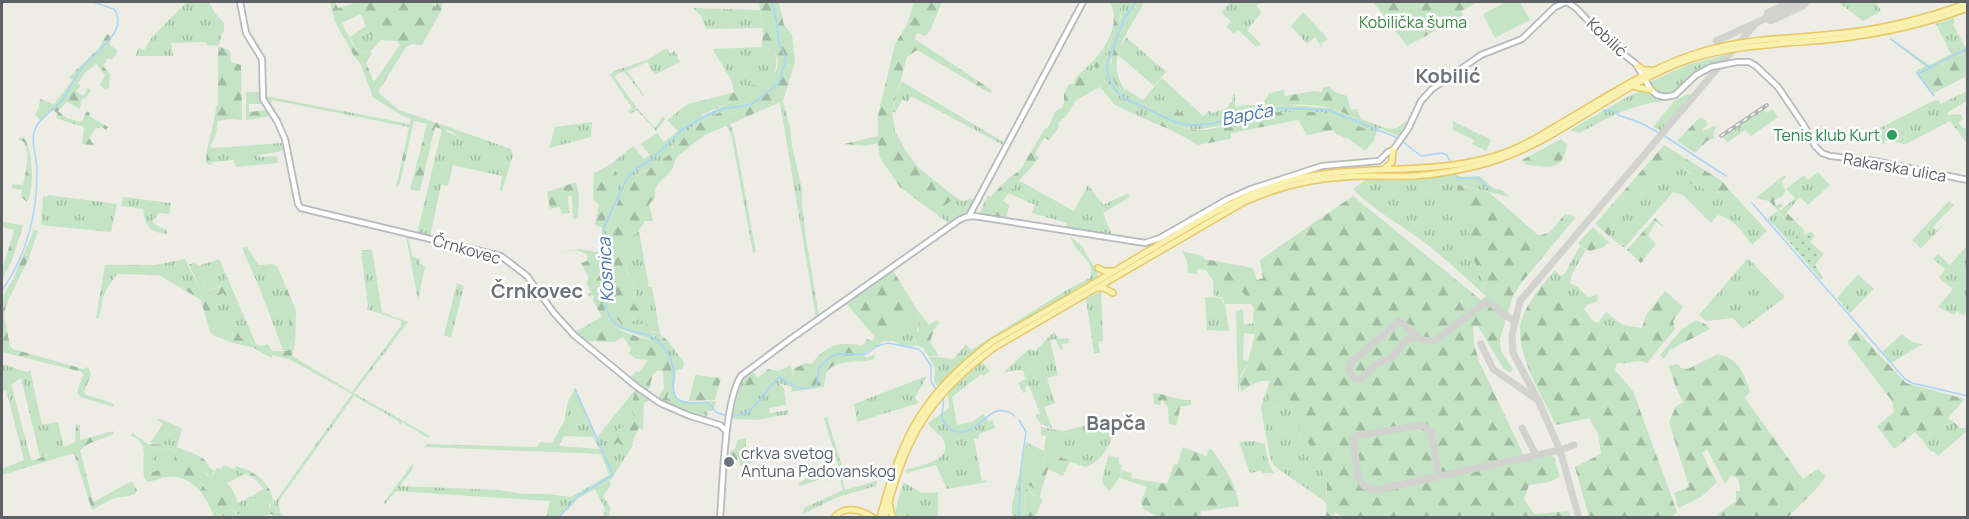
<svg xmlns="http://www.w3.org/2000/svg" width="1969" height="519" font-family="Manrope,sans-serif">
	<style>
		.grass { fill: url(#grass-tufts); fill-rule: evenodd }
		.forest { fill: url(#forest-firs); fill-rule: evenodd }
		.garden { fill: url(#garden-dots) }
		.pitch { fill: #c4e4c5 }
		.lines { fill: none; stroke-linecap: round; stroke-linejoin: round }
		.stream { stroke: #aad4f9; stroke-width: 1.5 }
		.taxiway { stroke: #d2d2ce; stroke-width: 7 }
		.runway { stroke: #d2d2ce; stroke-width: 16 }
		.secondary-casing { stroke: #b7b9be; stroke-width: 8 }
		.primary-casing { stroke: #e8c865; stroke-width: 8 }
		.secondary { stroke: #fff; stroke-width: 4.5 }
		.primary { stroke: #faf0af; stroke-width: 5 }
		.rail-casing { stroke: #b5b6b6; stroke-width: 4 }
		.rail { stroke: #fff; stroke-width: 1.5; stroke-dasharray: 4.5; stroke-linecap: butt }
		.leisure-dot { fill: #2e9e5b; stroke: #fff; stroke-width: 2 }
		.worship-dot { fill: #6b7280; stroke: #fff; stroke-width: 2 }
		.labels { text-anchor: middle; stroke-width: 5; stroke-linejoin: round; paint-order: stroke }
		.park-label { font-size: 16px; fill: #3c8542; stroke: #fff }
		.street-label { font-size: 16px; fill: #5d6065; stroke: #fff }
		.leisure-label { font-size: 16px; fill: #27864d; stroke: #fff; text-anchor: end }
		.worship-label { font-size: 16px; fill: #5b616d; stroke: #fff; text-anchor: start }
		.water-label { font-size: 18px; font-style: italic; fill: #4875ab; stroke: #fff }
		.quarter-label { font-size: 20px; font-weight: bold; fill: #6e7277; stroke: #fff }
	</style>
	<defs>
		<pattern id="grass-tufts" width="24" height="20" patternUnits="userSpaceOnUse" patternTransform="scale(1.5)"><rect width="24" height="20" fill="#c4e4c5"/><path d="M3 7l-1-3M5 7V3M7 7l1-3M15 17l-1-3M17 17v-4M19 17l1-3" fill="none" stroke="#a2bca4"/></pattern>
		<pattern id="forest-firs" width="22" height="20" patternUnits="userSpaceOnUse" patternTransform="scale(1.5)"><rect width="22" height="20" fill="#c4e4c5"/><path d="M5 1l3.5 6h-7zM16 11l3.5 6h-7z" fill="#a2bca4"/></pattern>
		<pattern id="garden-dots" width="8" height="8" patternUnits="userSpaceOnUse" patternTransform="scale(1.5)"><rect width="8" height="8" fill="#c4e4c5"/><path d="M2 2h.1M6 6h.1" fill="none" stroke="#a2bca4" stroke-width="1.8" stroke-linecap="round"/></pattern>
	</defs>
	<rect width="100%" height="100%" fill="#eeede5"/>
	<g class="grass">
		<path d="M 187,2 L 209,2 L 215,13 L 224,23 L 224,30 L 218,46 L 207,45 L 206,42 L 171,43 L 173,56 L 136,56 L 138,48 L 144,50 L 152,37 Z"/>
		<path d="M 1133,2 L 1138,2 L 1125,26 L 1110,62 L 1122,92 L 1126,89 L 1143,100 L 1162,78 L 1203,116 L 1209,111 L 1213,113 L 1229,107 L 1229,104 L 1232,102 L 1233,94 L 1235,94 L 1235,106 L 1263,104 L 1264,110 L 1270,107 L 1286,105 L 1332,108 L 1354,118 L 1361,119 L 1389,129 L 1397,128 L 1406,121 L 1409,123 L 1401,137 L 1379,128 L 1376,133 L 1322,112 L 1276,112 L 1226,125 L 1195,130 L 1177,126 L 1149,116 L 1145,119 L 1134,114 L 1137,110 L 1119,99 L 1105,80 L 1085,69 L 1092,62 L 1096,69 L 1103,64 L 1104,57 L 1121,17 L 1119,6 Z"/>
		<path d="M 1231,2 L 1261,2 L 1256,6 L 1262,12 L 1247,30 L 1261,44 L 1256,47 L 1238,30 L 1234,34 L 1226,27 L 1231,22 L 1221,12 Z"/>
		<path d="M 1838,2 L 1876,2 L 1881,11 L 1863,21 Z"/>
		<path d="M 693,8 L 760,10 L 762,28 L 706,29 L 701,16 Z"/>
		<path d="M 1303,12 L 1328,39 L 1321,44 L 1322,48 L 1315,37 L 1307,44 L 1291,26 Z"/>
		<path d="M 1953,18 L 1955,22 L 1953,24 L 1965,47 L 1967,45 L 1967,51 L 1923,76 L 1935,95 L 1933,96 L 1915,72 L 1925,66 L 1889,39 L 1891,38 L 1929,65 L 1951,54 L 1936,24 Z"/>
		<path d="M 366,26 L 369,34 L 381,40 L 371,51 L 358,53 L 350,37 Z"/>
		<path d="M 1126,37 L 1166,72 L 1154,86 L 1117,54 Z"/>
		<path d="M 761,47 L 761,51 L 774,50 C 780,64 775,81 758,85 C 749,87 756,83 748,86 C 743,88 739,91 734,93 C 734,78 719,63 713,49 Z"/>
		<path d="M 667,48 L 670,54 L 675,51 L 680,62 L 655,75 L 647,62 L 627,71 L 644,95 L 643,96 L 624,71 L 614,76 L 636,107 L 655,128 L 663,116 L 665,119 L 656,131 L 637,110 L 630,114 L 628,111 L 632,108 L 610,75 L 614,71 L 647,60 Z"/>
		<path d="M 1728,54 L 1719,63 L 1705,67 L 1695,74 L 1673,94 L 1661,94 L 1653,88 L 1650,82 L 1687,65 Z"/>
		<path d="M 901,81 L 1007,144 L 1005,146 L 911,96 L 908,102 L 902,100 L 895,113 L 892,111 Z"/>
		<path d="M 1645,89 L 1664,101 C 1630,105 1609,117 1580,133 L 1570,130 L 1627,97 Z"/>
		<path d="M 1967,91 L 1967,101 L 1947,113 L 1948,115 L 1961,114 L 1963,120 L 1958,123 L 1964,128 L 1967,128 L 1967,135 L 1965,137 L 1967,140 L 1965,141 L 1950,121 L 1904,145 L 1907,131 L 1887,126 L 1886,130 L 1880,128 L 1933,101 L 1938,100 L 1941,104 Z"/>
		<path d="M 1687,94 L 1692,95 L 1661,131 L 1653,127 L 1674,101 Z"/>
		<path d="M 265,96 L 410,124 L 409,127 L 272,100 L 271,106 L 267,104 Z"/>
		<path d="M 733,101 L 744,104 L 745,106 L 740,111 L 732,114 L 720,112 L 708,118 L 690,128 L 683,139 L 677,141 L 672,146 L 679,155 L 676,158 L 675,154 L 670,154 L 653,167 L 640,172 L 626,183 L 606,230 L 609,280 L 608,304 L 624,327 L 655,336 L 666,344 L 669,342 L 684,363 L 683,368 L 676,371 C 676,377 673,386 674,392 C 677,407 705,400 716,401 L 713,411 L 708,410 L 707,421 L 680,411 L 681,407 L 667,398 L 671,389 L 652,340 L 617,328 L 611,324 L 603,309 L 602,227 L 619,182 L 616,177 L 617,173 L 611,164 L 633,146 L 644,159 L 650,155 L 641,144 L 657,133 L 664,142 L 678,131 L 667,120 L 688,104 L 694,113 L 703,116 Z"/>
		<path d="M 783,101 L 790,127 L 792,146 L 802,189 L 802,205 L 806,238 L 819,316 L 816,318 L 780,102 Z"/>
		<path d="M 1763,108 L 1766,113 L 1772,109 L 1778,117 L 1751,136 L 1745,130 L 1727,143 L 1722,136 Z"/>
		<path d="M 1453,121 L 1491,140 L 1486,151 L 1472,144 L 1474,140 L 1453,130 Z"/>
		<path d="M 592,122 L 591,137 L 549,148 L 555,127 Z"/>
		<path d="M 730,123 L 734,134 L 756,252 L 753,253 L 732,139 L 727,125 Z"/>
		<path d="M 442,129 L 460,138 L 463,132 L 511,149 L 513,155 L 502,191 L 500,191 L 502,176 L 453,165 L 448,186 L 441,185 L 430,237 L 417,234 Z"/>
		<path d="M 282,143 L 283,151 L 258,155 L 259,157 L 277,156 L 278,163 L 236,167 L 233,160 L 213,162 L 213,148 Z"/>
		<path d="M 1676,161 L 1691,175 L 1691,184 L 1726,196 L 1732,193 L 1767,231 L 1752,245 C 1743,232 1734,219 1718,215 L 1711,223 L 1683,195 L 1673,192 L 1625,247 L 1623,247 L 1609,236 L 1623,211 L 1638,199 Z"/>
		<path d="M 1818,172 L 1830,185 L 1808,205 L 1800,197 L 1784,215 L 1780,211 L 1795,198 L 1786,189 L 1804,175 L 1808,180 Z"/>
		<path d="M 1458,175 L 1461,177 L 1480,176 L 1494,189 L 1502,190 L 1510,197 L 1459,185 L 1457,189 L 1469,225 L 1469,250 L 1485,283 L 1482,286 L 1486,296 C 1469,281 1452,265 1434,250 C 1408,228 1377,214 1353,189 L 1366,180 Z"/>
		<path d="M 1018,180 L 1074,211 L 1088,185 L 1103,205 L 1128,193 L 1130,197 L 1103,213 L 1113,237 L 1065,229 L 1067,223 L 1032,213 L 1035,205 L 1008,193 Z"/>
		<path d="M 950,193 L 961,201 L 978,198 L 970,211 L 950,224 L 928,208 L 941,208 L 951,200 Z"/>
		<path d="M 48,195 L 117,204 L 111,232 L 41,225 L 43,196 L 47,197 Z"/>
		<path d="M 123,197 L 171,203 L 169,214 L 159,213 L 152,222 L 163,229 L 167,229 L 167,234 C 150,232 145,227 143,209 L 121,206 Z"/>
		<path d="M 1949,201 L 1954,205 L 1933,227 L 1937,230 L 1947,222 L 1921,248 L 1912,240 Z"/>
		<path d="M 1777,211 L 1789,223 L 1794,220 L 1805,231 L 1790,243 L 1768,219 Z"/>
		<path d="M 375,228 L 408,235 L 412,256 L 420,259 L 420,264 L 425,267 L 418,300 L 423,327 L 406,236 Z"/>
		<path d="M 639,231 L 649,287 L 652,287 L 660,334 L 631,324 L 634,316 L 631,300 L 637,293 L 627,271 L 623,255 L 629,237 Z"/>
		<path d="M 1071,237 L 1081,245 L 1098,273 L 1097,278 L 1082,285 L 977,352 L 938,387 L 934,382 L 935,369 L 929,356 L 954,359 L 966,344 L 971,350 L 1065,291 L 1090,278 C 1097,260 1072,252 1071,237 Z"/>
		<path d="M 1580,246 L 1586,250 L 1572,274 L 1570,283 L 1579,288 L 1588,297 L 1597,295 L 1598,301 L 1587,305 L 1584,309 L 1594,322 L 1598,323 L 1606,312 L 1623,325 L 1615,332 L 1604,337 C 1593,328 1559,309 1555,298 C 1554,293 1554,288 1553,283 L 1542,285 L 1555,270 L 1561,276 L 1565,273 Z"/>
		<path d="M 1967,246 L 1967,310 L 1964,316 L 1957,311 L 1954,315 L 1938,307 L 1953,289 L 1939,278 L 1945,269 L 1933,259 L 1938,254 L 1950,265 Z"/>
		<path d="M 247,247 L 261,269 L 275,269 C 287,289 295,328 289,351 L 283,350 L 260,289 L 242,248 Z"/>
		<path d="M 361,250 L 372,250 L 382,312 L 408,322 L 354,393 L 430,436 L 428,438 L 402,422 L 400,425 L 397,420 L 354,396 L 281,498 L 278,504 L 281,515 L 275,508 L 273,498 L 276,501 L 279,496 L 352,394 L 289,359 L 292,356 L 352,392 L 401,326 L 401,321 L 367,309 L 368,307 Z"/>
		<path d="M 1182,251 L 1203,256 L 1204,259 L 1236,289 L 1242,291 L 1252,304 L 1225,304 L 1229,331 L 1207,330 L 1205,297 L 1221,298 L 1224,304 L 1224,301 L 1221,297 L 1214,296 L 1213,281 L 1206,270 L 1197,269 L 1197,274 L 1188,273 L 1187,261 Z"/>
		<path d="M 1748,258 L 1785,297 L 1743,329 L 1733,318 L 1706,321 L 1699,315 Z"/>
		<path d="M 185,259 L 201,292 L 199,294 L 185,286 L 183,289 L 159,275 L 117,274 C 112,281 107,287 104,295 C 101,303 102,311 98,319 L 96,318 L 105,265 L 155,265 Z"/>
		<path d="M 219,259 L 228,279 L 225,280 L 217,288 L 211,289 L 208,291 L 191,264 L 195,263 L 198,266 Z"/>
		<path d="M 1858,274 L 1874,289 L 1850,313 L 1837,298 Z"/>
		<path d="M 457,283 L 464,286 L 451,338 L 444,335 Z"/>
		<path d="M 1101,291 L 1103,341 L 1098,342 L 1100,353 L 1094,353 L 1086,299 Z"/>
		<path d="M 223,293 L 230,303 L 238,302 L 256,344 C 246,340 236,337 235,325 L 232,330 L 232,336 L 216,330 L 209,300 Z"/>
		<path d="M 916,308 L 919,312 C 914,320 922,325 914,339 L 917,346 L 905,347 L 893,341 L 893,338 L 885,336 L 884,334 C 891,331 890,327 895,323 C 905,315 907,323 916,308 Z"/>
		<path d="M 1243,309 L 1244,325 L 1253,323 L 1256,330 L 1255,334 L 1244,333 L 1243,360 L 1249,361 L 1240,376 L 1239,393 L 1238,390 L 1236,311 Z"/>
		<path d="M 1054,332 L 1059,339 L 1068,338 L 1069,343 L 1062,344 L 1063,349 L 1061,350 L 1055,339 L 1050,340 L 1058,375 L 1047,378 L 1055,403 L 1044,407 L 1052,428 L 1041,424 L 1035,416 L 1040,413 L 1029,386 L 1025,387 L 1026,392 L 1023,393 L 1018,383 L 1026,379 L 1023,371 L 1018,370 L 1003,373 L 1029,349 L 1035,351 Z"/>
		<path d="M 1902,334 L 1912,342 L 1923,344 L 1891,363 L 1882,352 Z"/>
		<path d="M 982,362 L 990,371 L 983,376 L 981,374 L 952,397 L 957,425 L 972,422 L 983,414 L 989,422 L 993,420 L 995,428 L 979,434 L 979,438 L 974,439 L 982,481 L 986,480 L 988,482 L 947,489 L 936,465 L 907,473 L 906,470 C 918,466 953,461 944,441 C 941,434 932,431 928,423 L 949,408 L 948,393 Z"/>
		<path d="M 2,364 L 27,372 L 30,370 L 42,425 L 58,422 L 64,448 L 40,457 L 21,378 L 12,384 L 12,387 L 31,460 L 24,460 L 6,390 L 2,392 Z"/>
		<path d="M 790,365 L 794,376 L 800,384 L 797,391 L 791,392 L 792,387 L 778,383 L 784,388 L 786,405 L 769,408 L 770,413 L 788,410 L 789,414 L 756,420 L 732,419 L 741,381 L 761,384 L 762,388 L 781,374 L 778,371 Z"/>
		<path d="M 927,376 L 915,398 L 919,403 L 857,422 L 854,404 Z"/>
		<path d="M 1270,381 L 1269,406 L 1297,408 L 1301,440 L 1308,442 L 1327,481 L 1326,502 L 1274,466 L 1270,457 L 1261,409 L 1262,403 Z"/>
		<path d="M 575,388 L 597,437 L 635,390 L 631,408 L 636,417 L 635,421 L 618,430 L 614,445 C 619,439 626,439 632,434 L 636,434 L 632,443 L 633,445 L 610,481 L 611,485 L 603,496 L 611,508 L 609,513 L 611,517 L 605,517 L 603,513 L 605,509 L 595,489 L 577,499 L 568,510 L 566,509 L 557,517 L 546,517 L 550,501 L 396,491 L 384,505 L 384,502 L 414,462 L 412,470 L 400,486 L 499,490 L 523,494 L 548,494 L 571,497 L 609,475 L 601,454 L 424,447 L 427,444 L 537,447 L 540,442 L 552,443 L 565,420 L 567,404 ZM 564,436 L 593,437 L 599,449 L 559,446 Z"/>
		<path d="M 827,417 L 843,470 L 841,473 L 845,490 L 876,481 L 877,482 L 876,486 L 838,497 L 803,514 L 804,508 L 843,490 L 839,475 L 826,481 L 824,478 L 800,486 L 799,483 L 809,477 L 824,474 L 824,472 L 839,468 L 824,418 Z"/>
		<path d="M 158,418 L 182,428 L 177,447 L 150,443 L 163,424 L 157,420 Z"/>
		<path d="M 1945,420 L 1966,432 L 1938,456 L 1933,451 L 1931,452 L 1922,440 L 1938,428 Z"/>
		<path d="M 1086,425 L 1114,425 C 1113,442 1103,462 1085,467 L 1046,453 L 1043,464 L 1028,474 L 1035,489 L 1041,491 L 1040,498 L 1025,489 L 1024,517 L 1012,518 L 1012,505 L 1026,442 L 1044,451 L 1046,436 L 1041,435 L 1041,427 L 1064,431 Z"/>
		<path d="M 1254,441 L 1265,444 L 1268,462 L 1274,473 L 1263,473 L 1260,471 L 1250,473 L 1239,442 Z"/>
		<path d="M 170,448 L 174,450 L 175,465 L 172,467 L 152,472 L 152,451 Z"/>
		<path d="M 1108,456 L 1119,458 L 1119,464 L 1122,465 L 1120,473 L 1122,474 L 1110,491 L 1103,484 L 1102,480 Z"/>
		<path d="M 224,465 L 245,474 L 223,485 L 216,485 L 214,490 L 210,492 L 206,490 L 201,482 L 204,474 L 211,478 L 217,468 L 221,469 Z"/>
		<path d="M 903,482 L 922,493 L 938,492 L 938,517 L 894,516 Z"/>
		<path d="M 253,495 L 255,498 L 262,498 L 268,500 L 270,510 L 258,512 L 257,515 L 250,517 L 220,517 L 218,512 L 232,509 L 235,513 L 251,510 L 250,507 L 239,510 L 238,503 Z"/>
	</g>
	<g class="forest">
		<path d="M 330,2 L 335,2 L 338,8 L 358,2 L 433,2 L 435,7 L 437,2 L 442,2 L 442,9 L 422,45 L 413,44 L 406,47 L 378,92 L 399,110 L 463,132 L 460,138 L 452,132 L 435,127 L 420,191 L 410,190 L 427,124 L 414,121 L 400,183 L 396,187 L 411,119 L 397,113 L 373,97 L 360,63 L 354,56 L 334,20 ZM 361,14 L 369,34 L 381,40 L 397,41 L 400,45 L 374,82 L 366,63 L 372,53 L 369,50 L 363,53 L 356,51 L 342,23 Z"/>
		<path d="M 759,2 L 779,2 L 784,25 L 792,34 L 795,62 L 783,101 L 705,135 L 679,155 L 674,150 L 673,143 L 683,139 L 690,128 L 720,112 L 732,114 L 740,111 L 745,106 L 744,104 L 733,101 L 699,116 L 691,111 L 688,104 L 736,92 L 750,85 L 759,85 L 768,79 L 777,70 L 778,60 L 774,50 L 761,51 L 763,34 Z"/>
		<path d="M 914,2 L 942,2 L 930,31 L 925,36 L 917,33 L 915,39 L 990,89 L 992,93 L 988,92 L 917,50 L 907,57 L 892,111 L 895,131 L 906,151 L 919,168 L 950,193 L 952,200 L 941,208 L 928,208 L 900,187 L 880,158 L 878,143 L 866,146 L 844,144 L 878,136 L 878,115 L 895,44 L 907,25 Z"/>
		<path d="M 1110,2 L 1133,2 L 1120,6 C 1123,28 1105,43 1103,64 L 1096,69 L 1092,62 C 1107,46 1121,24 1110,2 Z"/>
		<path d="M 1138,2 L 1144,2 C 1130,31 1103,58 1125,90 L 1122,92 C 1096,64 1124,29 1138,2 Z"/>
		<path d="M 1373,2 L 1478,2 L 1461,11 L 1463,16 L 1407,46 Z"/>
		<path d="M 107,34 L 112,37 L 109,44 L 118,51 L 112,60 L 108,58 L 103,66 L 110,74 L 109,88 L 105,89 L 100,85 L 105,75 L 96,64 L 85,73 L 78,83 L 81,86 L 76,91 L 83,96 L 88,88 L 91,90 L 85,99 L 82,98 L 80,109 L 67,102 L 58,111 L 67,118 L 82,122 L 86,111 L 90,113 L 89,116 L 108,127 L 106,130 L 102,127 L 95,129 L 89,138 L 94,145 L 82,144 L 84,127 L 58,119 L 56,117 L 58,114 L 53,110 L 40,121 L 35,114 L 39,108 L 40,99 L 54,104 L 73,80 L 69,77 L 99,48 Z"/>
		<path d="M 218,46 L 230,51 L 231,62 L 241,65 L 242,120 L 231,119 L 218,121 L 216,134 L 210,147 L 213,148 L 213,162 L 210,165 L 206,163 C 206,143 215,126 216,106 L 218,106 Z"/>
		<path d="M 1967,51 L 1967,76 L 1934,93 L 1922,76 Z"/>
		<path d="M 1085,69 L 1100,75 L 1119,99 L 1138,110 L 1134,114 L 1115,105 L 1100,87 L 1076,100 L 1067,115 L 1058,123 L 1059,127 L 1049,140 L 1044,138 L 1035,154 L 1039,158 C 1027,173 1014,185 1003,201 L 1009,205 L 1006,221 L 979,215 L 987,196 L 991,196 L 1008,179 L 1020,170 L 1044,130 L 1049,126 L 1055,112 L 1062,107 L 1064,102 L 1064,93 L 1069,84 L 1073,84 L 1077,76 Z"/>
		<path d="M 1329,86 L 1335,92 L 1347,96 L 1351,110 L 1357,109 L 1361,119 C 1351,118 1344,112 1334,109 C 1318,104 1278,102 1264,110 L 1263,104 L 1269,93 L 1284,90 L 1285,96 L 1314,91 L 1322,92 L 1323,88 Z"/>
		<path d="M 246,92 L 260,92 L 263,104 L 249,104 L 249,112 L 268,110 L 271,116 L 246,120 Z"/>
		<path d="M 1136,100 L 1159,108 L 1212,120 C 1185,127 1159,114 1136,100 Z"/>
		<path d="M 1276,112 L 1322,112 L 1376,133 L 1374,141 L 1365,151 L 1349,139 L 1336,134 L 1333,130 L 1307,135 L 1298,120 L 1231,133 L 1231,139 L 1198,145 L 1173,131 L 1145,119 L 1149,116 C 1164,121 1178,128 1194,130 C 1215,132 1254,117 1276,112 Z"/>
		<path d="M 1700,117 L 1707,121 L 1706,122 L 1708,124 L 1702,130 L 1703,131 L 1714,126 L 1717,127 L 1714,131 L 1714,138 L 1707,141 L 1695,153 L 1677,141 Z"/>
		<path d="M 20,137 L 24,138 C 33,151 35,189 27,202 L 21,197 L 22,190 L 12,188 L 12,184 L 23,185 C 26,172 31,153 24,142 L 19,140 Z"/>
		<path d="M 1561,139 L 1567,145 C 1562,172 1550,167 1527,165 L 1522,160 Z"/>
		<path d="M 1664,145 L 1722,181 L 1732,193 L 1726,196 L 1691,184 L 1689,180 L 1691,174 L 1676,161 L 1638,199 L 1623,211 L 1609,236 L 1595,224 Z"/>
		<path d="M 670,154 L 675,154 L 676,158 C 675,161 674,165 673,168 C 666,179 653,182 655,198 L 649,204 L 653,221 L 645,221 L 638,232 C 633,233 630,235 628,241 C 619,262 628,274 637,293 L 631,300 L 639,310 L 634,316 L 631,324 L 647,324 L 651,332 L 660,334 L 669,342 L 666,345 L 655,336 L 624,327 L 611,312 L 608,304 L 609,280 L 606,230 L 626,183 L 630,177 L 653,167 Z"/>
		<path d="M 611,164 L 617,173 L 616,177 L 620,184 L 602,227 L 596,226 L 595,223 L 599,205 L 593,199 L 594,173 Z"/>
		<path d="M 1784,175 L 1786,177 L 1782,181 L 1785,190 L 1783,196 L 1774,200 L 1776,206 L 1781,203 L 1783,206 L 1779,209 L 1784,214 L 1786,212 L 1794,220 L 1789,223 L 1769,201 L 1756,198 Z"/>
		<path d="M 576,182 L 579,196 L 578,218 L 573,219 L 572,196 L 568,196 L 569,213 L 562,214 L 560,207 L 550,209 L 547,192 Z"/>
		<path d="M 1458,185 L 1490,193 L 1539,236 L 1550,232 L 1565,214 L 1576,217 L 1522,282 L 1513,296 L 1500,339 L 1501,351 L 1513,369 L 1510,373 L 1503,368 L 1478,326 L 1473,326 L 1474,344 L 1479,361 L 1525,458 L 1550,455 L 1554,457 L 1560,477 L 1549,482 L 1529,485 L 1524,499 L 1534,514 L 1569,511 L 1571,517 L 1342,518 L 1335,512 L 1334,517 L 1326,517 L 1327,481 L 1308,442 L 1301,440 L 1297,408 L 1269,406 L 1269,381 C 1258,379 1249,386 1241,392 L 1239,380 L 1247,366 L 1256,330 L 1253,322 L 1254,308 L 1241,290 L 1220,289 L 1218,287 L 1204,259 L 1253,268 L 1257,280 L 1263,278 L 1260,260 L 1353,196 L 1481,300 L 1486,296 L 1482,285 L 1485,283 L 1469,250 L 1469,225 L 1462,210 L 1457,189 Z"/>
		<path d="M 1655,218 L 1664,226 L 1663,227 L 1656,222 L 1648,236 L 1656,244 L 1641,263 L 1627,250 Z"/>
		<path d="M 2,222 L 23,225 L 13,258 L 2,280 C 1,263 11,247 14,230 L 2,227 Z"/>
		<path d="M 1593,227 L 1609,242 L 1604,247 L 1590,251 L 1580,246 L 1578,243 Z"/>
		<path d="M 34,230 L 38,231 L 29,258 L 6,305 L 4,316 L 10,346 L 13,349 L 83,369 L 88,367 L 91,374 L 84,392 L 85,394 L 114,404 L 113,407 L 80,397 L 77,392 L 83,375 L 82,372 L 2,352 L 3,336 L 2,298 L 13,279 Z"/>
		<path d="M 579,249 L 602,253 C 603,262 604,272 604,281 C 604,301 600,320 622,331 C 633,337 647,337 658,344 C 667,356 676,374 671,389 C 670,392 667,395 667,398 L 681,407 L 680,411 L 656,400 L 664,388 L 663,371 L 656,371 C 649,379 652,386 646,393 L 629,379 L 636,371 L 639,372 L 648,360 L 636,359 L 629,354 L 631,349 L 623,337 L 614,342 L 584,341 L 575,332 L 602,317 L 593,301 L 594,295 L 590,297 L 588,294 L 591,292 L 586,283 L 589,278 L 581,263 L 587,261 L 588,255 L 577,250 L 555,253 Z"/>
		<path d="M 189,264 L 191,264 L 208,291 L 219,287 L 225,280 L 228,279 L 238,302 L 230,303 L 223,293 L 209,300 L 216,330 L 232,336 L 233,334 L 229,324 L 232,322 L 241,338 L 262,346 L 268,344 L 272,351 L 287,351 L 291,348 L 289,316 L 287,300 L 275,270 L 261,269 L 259,265 L 272,264 L 277,266 L 296,310 L 295,344 L 292,356 L 289,359 L 273,355 L 271,358 L 254,348 L 233,343 L 213,335 L 210,332 L 201,300 L 183,289 L 185,286 L 199,293 L 201,292 Z"/>
		<path d="M 892,269 L 916,308 L 911,317 L 902,324 L 895,323 L 889,331 L 885,334 L 885,336 L 893,338 L 893,341 L 884,341 L 864,354 L 866,358 L 875,354 L 874,359 C 860,364 836,358 827,372 C 825,376 825,383 824,387 L 797,391 L 800,384 L 794,376 L 793,369 L 806,363 L 812,364 C 823,346 842,340 862,346 L 867,339 L 872,341 L 875,337 L 845,302 Z"/>
		<path d="M 1553,283 L 1558,287 L 1556,300 L 1574,317 L 1590,325 L 1604,337 L 1615,332 L 1623,325 L 1642,328 L 1646,315 L 1665,291 L 1683,307 L 1673,321 L 1675,329 L 1647,363 C 1637,358 1628,365 1617,363 L 1615,370 L 1633,391 L 1677,512 L 1671,517 L 1589,517 L 1575,467 L 1601,454 L 1598,433 L 1589,418 L 1556,425 C 1543,398 1514,352 1521,321 C 1525,308 1534,296 1542,285 Z"/>
		<path d="M 919,312 L 929,325 L 936,320 L 940,323 L 934,330 L 930,342 L 939,356 L 929,356 L 922,347 L 917,346 L 914,335 L 919,331 L 917,316 Z"/>
		<path d="M 1696,320 L 1707,325 L 1710,329 L 1670,350 L 1664,359 L 1660,355 L 1682,329 Z"/>
		<path d="M 1857,331 L 1906,383 L 1965,399 L 1948,418 L 1961,428 L 1967,428 L 1967,432 L 1963,431 L 1945,420 L 1938,428 L 1922,440 L 1915,432 L 1894,449 L 1877,426 L 1894,412 L 1892,401 L 1847,342 Z"/>
		<path d="M 1718,354 C 1738,358 1745,374 1750,392 L 1745,398 L 1803,479 L 1818,469 L 1826,476 C 1816,492 1800,504 1788,517 L 1714,517 L 1736,501 L 1736,491 L 1740,491 L 1738,478 L 1731,475 L 1725,484 L 1707,449 L 1702,453 L 1717,482 L 1701,497 L 1679,508 L 1674,493 L 1689,487 L 1669,422 L 1676,406 L 1684,402 C 1675,392 1675,378 1668,366 L 1678,364 L 1681,368 L 1688,369 Z"/>
		<path d="M 768,369 L 778,371 L 781,374 L 762,388 L 761,384 L 745,385 L 741,381 L 751,370 L 758,378 Z"/>
		<path d="M 695,375 L 721,378 L 715,400 L 689,401 Z"/>
		<path d="M 635,390 L 651,400 L 644,403 L 643,430 L 639,428 L 636,434 L 632,434 L 626,439 L 628,442 L 624,447 L 618,442 L 614,445 L 611,443 C 613,430 625,427 635,421 L 636,417 L 631,408 Z"/>
		<path d="M 1153,393 C 1167,394 1177,401 1191,400 L 1191,405 L 1180,407 L 1177,425 L 1169,424 L 1168,408 L 1162,399 L 1160,405 L 1154,404 Z"/>
		<path d="M 76,424 L 80,425 L 80,440 L 113,431 L 114,434 L 88,444 L 80,450 L 93,502 L 132,481 L 137,490 L 136,493 L 130,496 L 114,498 L 92,510 L 74,453 L 2,475 L 2,469 L 24,460 L 35,460 L 75,442 Z"/>
		<path d="M 132,433 L 148,444 L 172,445 L 197,455 L 205,460 L 209,467 L 214,471 L 211,478 L 205,473 L 201,483 L 206,490 L 211,492 L 214,490 L 216,485 L 227,483 C 234,489 238,502 239,510 L 250,507 L 251,510 L 238,514 L 232,509 L 219,512 L 220,517 L 214,517 C 206,496 193,474 166,477 C 160,478 154,481 147,482 C 136,468 155,444 131,436 ZM 170,448 L 174,450 L 175,465 L 172,467 L 152,472 L 152,451 Z"/>
		<path d="M 746,438 L 746,446 L 748,450 L 753,449 L 756,453 L 755,461 L 748,465 L 740,466 L 739,459 L 731,462 L 730,452 L 735,448 L 738,440 Z"/>
		<path d="M 1183,447 L 1206,456 L 1210,448 L 1213,451 C 1225,468 1237,485 1239,506 L 1201,511 L 1200,518 L 1158,517 L 1143,509 L 1141,501 L 1147,487 L 1120,478 L 1122,474 L 1121,470 L 1132,473 L 1131,478 L 1167,484 L 1174,464 L 1177,465 Z"/>
		<path d="M 1047,452 L 1070,461 L 1063,476 L 1048,469 L 1041,491 L 1035,489 L 1024,481 L 1028,474 L 1026,472 L 1028,463 L 1033,464 L 1036,462 L 1043,464 Z"/>
		<path d="M 236,466 C 251,470 268,480 272,496 C 273,501 273,505 276,510 C 279,514 283,515 287,517 L 276,517 L 271,514 L 260,517 L 250,517 L 257,515 L 259,510 L 270,510 L 271,505 L 266,499 L 254,498 L 253,495 L 264,489 L 253,477 L 235,470 Z"/>
		<path d="M 1025,488 L 1033,495 L 1043,499 L 1035,517 L 1024,517 Z"/>
	</g>
	<path class="garden" d="M 1811,231 L 1815,236 L 1810,242 L 1824,254 L 1815,265 L 1823,278 L 1821,280 L 1790,243 L 1799,234 L 1801,235 L 1803,233 L 1806,235 Z"/>
	<g class="pitch">
		<path d="M 1506,2 L 1520,2 L 1530,20 L 1495,38 L 1483,14 Z"/>
		<path d="M 1887,126 L 1907,131 L 1904,144 L 1885,140 L 1884,144 L 1876,142 L 1880,128 L 1886,130 Z"/>
	</g>
	<g class="lines">
		<g class="stream">
			<path d="M 1136,2 L 1125,17 L 1107,63 L 1108,77 L 1117,92 L 1124,98 L 1175,122 L 1189,125 L 1210,124 L 1273,108 L 1328,110 L 1398,138 L 1421,156 L 1442,153 L 1447,155 L 1451,163"/>
			<path d="M 1891,39 L 1929,67"/>
			<path d="M 1934,96 L 1918,74 L 1968,48"/>
			<path d="M 1603,110 L 1617,112 L 1618,115 L 1641,123 L 1659,133"/>
			<path d="M 1663,135 L 1726,176"/>
			<path d="M 1454,173 L 1457,178 L 1478,178 L 1490,189"/>
			<path d="M 1752,203 L 1904,378 L 1912,383 L 1968,396"/>
			<path d="M 2,290 C 26,257 37,214 37,174 C 38,157 28,139 37,125 C 44,115 55,109 63,99 C 70,89 74,77 82,68 C 93,54 130,31 114,9 L 93,2"/>
			<path d="M 943,398 C 945,405 941,411 942,418 C 943,422 947,427 950,429 C 969,441 982,416 997,411 C 1004,409 1010,412 1015,416"/>
			<path d="M 726,416 L 716,412 L 709,403 C 700,402 690,405 681,401 C 668,395 676,378 673,367 C 671,359 666,349 660,343 C 641,324 610,341 605,300 L 604,227 L 627,178 L 636,169 L 651,160 L 682,130 L 701,118 L 722,109 L 749,105 L 755,102 L 777,85 L 780,79 L 786,59 L 778,40 L 777,23 L 772,2"/>
			<path d="M 731,417 L 749,412 L 779,377 C 791,384 804,395 817,384 L 819,367 L 831,357 L 836,354 L 866,354 L 877,346 L 888,343 L 918,349 L 922,352 L 931,366 L 931,382 L 937,390"/>
			<path d="M 1019,420 L 1026,432 L 1021,467 L 1019,517"/>
			<path d="M 558,518 L 578,496 L 613,475 L 575,389"/>
		</g>
		<g class="taxiway">
			<path d="M 1716,41 L 1771,16"/>
			<path d="M 1416,337 C 1402,337 1400,351 1391,358 C 1387,361 1381,362 1377,364 C 1370,369 1366,377 1358,380 L 1354,378 L 1349,370 L 1351,362 L 1383,336 L 1398,321 C 1415,327 1414,345 1436,340 L 1484,303 L 1491,304 L 1515,322"/>
			<path d="M 1481,344 L 1493,369 L 1536,399"/>
			<path d="M 1522,428 L 1536,455"/>
			<path d="M 1439,476 L 1431,432 L 1423,425 L 1355,436 L 1353,440 L 1359,479 L 1364,486 L 1376,490 L 1560,450 L 1574,445"/>
			<path d="M 1579,518 L 1560,450 L 1538,400 L 1513,353 L 1512,335 L 1520,301 L 1756,23"/>
		</g>
		<path class="runway" d="M 1771,16 L 1801,2"/>
		<g class="secondary-casing">
			<g id="secondary">
				<path d="M 240,2 L 246,33 L 262,59 L 263,99 L 277,121 L 285,139 L 298,204 L 301,208 L 501,256 L 527,276 L 554,313 L 574,335 L 637,387 L 660,403 L 690,416 L 720,425 L 726,431"/>
				<path d="M 1567,2 L 1576,8 L 1609,43 L 1636,64 L 1651,90 L 1657,95 L 1665,97 L 1675,95 L 1696,75 L 1711,67 L 1737,62 L 1749,62 L 1756,66 L 1778,87 L 1805,127 L 1815,146 L 1822,153 L 1830,156 L 1869,160 L 1968,180"/>
				<path d="M 969,216 L 1083,2"/>
				<path d="M 720,518 C 723,484 724,402 741,376 L 789,340 L 959,220 L 966,217 L 974,216 L 1145,243 L 1160,238 L 1228,199 L 1251,189 L 1322,166 L 1379,161 L 1388,152 L 1393,150 L 1408,129 L 1421,101 L 1432,89 L 1481,55 L 1522,39 L 1555,7 L 1566,2"/>
			</g>
		</g>
		<g class="primary-casing">
			<g id="primary">
				<path d="M 1638,66 L 1644,70 L 1650,70"/>
				<path d="M 1636,87 L 1651,90"/>
				<path d="M 1384,169 L 1392,162 L 1393,150"/>
				<path d="M 1098,268 L 1104,271 L 1114,271"/>
				<path d="M 1098,288 L 1104,288 L 1113,293"/>
				<path d="M 890,506 L 891,513 L 894,518"/>
				<path d="M 834,518 C 843,505 861,509 873,518"/>
				<path d="M 880,518 C 901,436 924,393 992,342 C 1043,313 1093,284 1143,254 C 1190,227 1235,196 1288,181 C 1361,161 1433,179 1507,152 C 1525,145 1542,135 1558,125 C 1605,98 1651,66 1704,51 C 1746,38 1791,39 1834,34 C 1880,30 1924,19 1968,3"/>
				<path d="M 885,518 C 904,438 929,396 995,347 L 1244,202 C 1275,188 1310,179 1344,177 C 1367,175 1390,177 1413,176 C 1434,175 1455,171 1476,166 C 1556,147 1615,84 1691,59 C 1738,44 1787,44 1835,39 C 1881,34 1925,24 1968,8"/>
			</g>
		</g>
		<use href="#secondary" class="secondary"/>
		<use href="#primary" class="primary"/>
		<g class="rail-casing">
			<path id="rail" d="M 1721,136 L 1767,105"/>
		</g>
		<use href="#rail" class="rail"/>
	</g>
	<circle class="leisure-dot" cx="1892" cy="135" r="6"/>
	<circle class="worship-dot" cx="729" cy="462" r="6"/>
	<g class="labels">
		<g class="park-label">
			<text x="1413" y="28">Kobilička šuma</text>
		</g>
		<g class="street-label">
			<text transform="translate(1607 37) rotate(43)" y="6">Kobilić</text>
			<text transform="translate(1895 167) rotate(10)" y="6">Rakarska ulica</text>
			<text transform="translate(467 249) rotate(16)" y="6">Črnkovec</text>
		</g>
		<g class="leisure-label">
			<text x="1880" y="141">Tenis klub Kurt</text>
		</g>
		<g class="worship-label">
			<text x="741" y="459">crkva svetog<tspan x="741" dy="18">Antuna Padovanskog</tspan></text>
		</g>
		<g class="water-label">
			<text transform="translate(1247 115) rotate(-11)" y="6">Bapča</text>
			<text transform="translate(606 270) rotate(-93)" y="6">Kosnica</text>
		</g>
		<g class="quarter-label">
			<text x="1448" y="83">Kobilić</text>
			<text x="537" y="298">Črnkovec</text>
			<text x="1116" y="430">Bapča</text>
		</g>
	</g>
	<rect width="1969" height="519" fill="none" stroke="#5d6065" stroke-width="6"/>
</svg>
